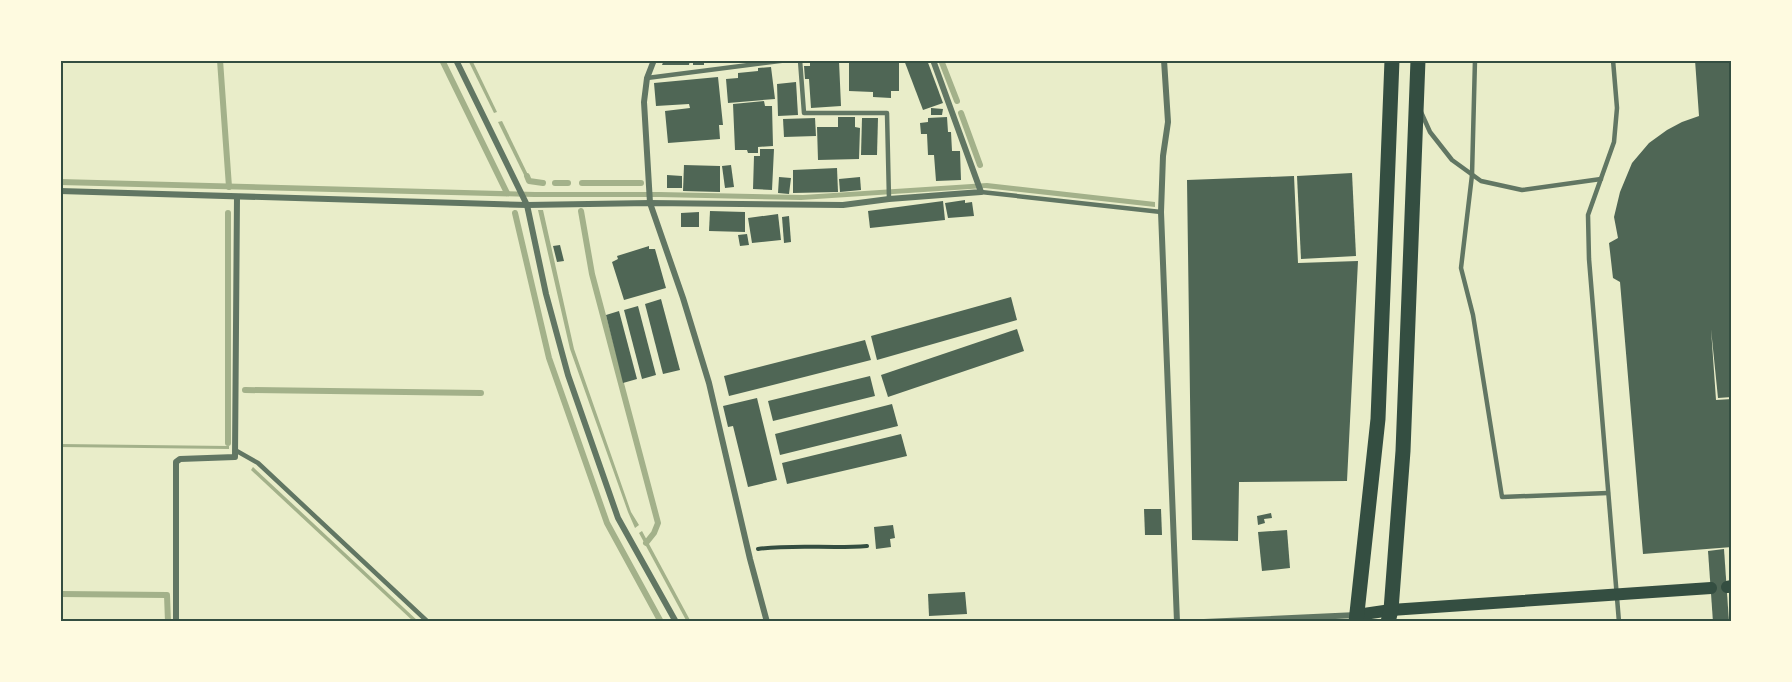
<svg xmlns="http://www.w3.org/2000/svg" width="1792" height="682" font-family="Quicksand,sans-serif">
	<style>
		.water { fill: #a3b18a }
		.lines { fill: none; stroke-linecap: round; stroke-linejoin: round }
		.stream { stroke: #a3b18a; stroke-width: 6 }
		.building { fill: #4f6655 }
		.path { stroke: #344e41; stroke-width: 4 }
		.service { stroke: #617663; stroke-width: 4.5 }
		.minor { stroke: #617663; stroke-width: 6 }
		.secondary { stroke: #344e41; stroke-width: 12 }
		.trunk { stroke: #344e41; stroke-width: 15 }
		.neatline { fill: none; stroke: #344e41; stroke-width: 2 }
	</style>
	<rect width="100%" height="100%" fill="#e9edc9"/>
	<g class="water">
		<path d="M 468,60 L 472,60 L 497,112 L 494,113 Z"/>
		<path d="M 502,121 L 532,183 L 528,183 L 498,122 Z"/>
		<path d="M 60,179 L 535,192 L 659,192 L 803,195 L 987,183 L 1155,202 L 1155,207 L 985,188 L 801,200 L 659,197 L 534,197 L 60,185 Z"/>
		<path d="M 538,210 L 543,210 L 574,349 L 631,512 L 639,525 L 635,528 L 628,512 L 570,349 Z"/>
		<path d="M 60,444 L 229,446 L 229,449 L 60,447 Z"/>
		<path d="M 253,467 L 419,622 L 414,622 L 251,470 Z"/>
		<path d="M 642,531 L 691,622 L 687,622 L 639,533 Z"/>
	</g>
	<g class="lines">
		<g class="stream">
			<path d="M 220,60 L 229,187"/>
			<path d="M 442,60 L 507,193"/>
			<path d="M 941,60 L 957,101"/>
			<path d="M 961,113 L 980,165"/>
			<path d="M 527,176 L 529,181 L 543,183"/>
			<path d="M 555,183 L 568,183"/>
			<path d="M 582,183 L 641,183"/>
			<path d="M 581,211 L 592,274 L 658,523 L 654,533 L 646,543"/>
			<path d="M 515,213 L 549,358 L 607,523 L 661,622"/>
			<path d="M 245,390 L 481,393"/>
			<path d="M 228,443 L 228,213"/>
			<path d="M 61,594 L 167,595 L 168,622"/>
		</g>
	</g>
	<g class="building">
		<path d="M 664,60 L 690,60 L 689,65 L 662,65 Z"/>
		<rect x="693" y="60" width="11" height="5"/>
		<path d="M 849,60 L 899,60 L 899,91 L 891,91 L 891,98 L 873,97 L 873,92 L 849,91 Z"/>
		<path d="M 904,60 L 927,60 L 943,103 L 923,110 Z"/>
		<path d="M 1695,60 L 1732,60 L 1732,397 L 1718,398 L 1711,329 L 1716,400 L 1732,399 L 1732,547 L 1643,554 L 1620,282 L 1613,278 L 1609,243 L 1618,238 L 1614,217 L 1620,192 L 1632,163 L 1649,143 L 1667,130 L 1682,122 L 1699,116 Z"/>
		<path d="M 839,61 L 841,106 L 811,108 L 809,79 L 805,79 L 804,66 L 810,66 L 810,62 Z"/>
		<path d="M 771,67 L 775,99 L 728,103 L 726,79 L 738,78 L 738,73 L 758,71 L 758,68 Z"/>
		<path d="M 718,77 L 723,125 L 719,125 L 720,139 L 668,143 L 665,111 L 690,108 L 689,104 L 656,106 L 654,83 Z"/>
		<path d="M 796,82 L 798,115 L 778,116 L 777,84 Z"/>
		<path d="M 764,101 L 765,106 L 772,106 L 773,146 L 758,147 L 758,153 L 748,153 L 747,150 L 735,150 L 733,104 Z"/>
		<path d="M 931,108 L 943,109 L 942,115 L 931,115 Z"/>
		<path d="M 838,117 L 855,117 L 855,127 L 860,128 L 859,159 L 818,160 L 817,127 L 838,127 Z"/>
		<path d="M 947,117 L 948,132 L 951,132 L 952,151 L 960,151 L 961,180 L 936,181 L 934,155 L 928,155 L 927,134 L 921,134 L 920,123 L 928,122 L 928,118 Z"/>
		<path d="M 815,118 L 816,136 L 784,137 L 783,119 Z"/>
		<path d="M 862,118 L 878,118 L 877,155 L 861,155 Z"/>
		<path d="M 760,149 L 774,149 L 772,190 L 753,189 L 754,156 L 760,156 Z"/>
		<path d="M 684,165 L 720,166 L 720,192 L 683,191 Z"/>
		<path d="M 731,165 L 734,187 L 725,188 L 722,166 Z"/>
		<path d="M 837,168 L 838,192 L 793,193 L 793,170 Z"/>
		<path d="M 1352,173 L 1356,256 L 1301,259 L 1297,176 Z"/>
		<path d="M 667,175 L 682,176 L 682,188 L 667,188 Z"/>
		<path d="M 1294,176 L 1298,263 L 1358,261 L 1347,481 L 1239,482 L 1238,541 L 1192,540 L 1187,180 Z"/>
		<path d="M 779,177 L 791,178 L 789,194 L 778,193 Z"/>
		<path d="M 860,177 L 861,190 L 840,192 L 839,179 Z"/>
		<path d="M 965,200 L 965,203 L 972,202 L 974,216 L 948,218 L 945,203 Z"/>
		<path d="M 943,201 L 945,220 L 870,228 L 868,211 Z"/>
		<path d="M 710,211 L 745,212 L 745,232 L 709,231 Z"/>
		<path d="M 699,212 L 699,227 L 681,227 L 681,213 Z"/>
		<path d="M 778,214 L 781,240 L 752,243 L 748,218 Z"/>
		<path d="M 789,216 L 791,242 L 784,243 L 782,217 Z"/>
		<path d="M 747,234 L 749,245 L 740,246 L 738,235 Z"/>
		<path d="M 560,245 L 564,261 L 557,262 L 553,246 Z"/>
		<path d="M 649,246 L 649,249 L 655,249 L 666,288 L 624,300 L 612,262 L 618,259 L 617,256 Z"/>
		<path d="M 1011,297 L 1017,320 L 877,360 L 871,336 Z"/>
		<path d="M 661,299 L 680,370 L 663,374 L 645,304 Z"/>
		<path d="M 638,306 L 656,375 L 642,379 L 624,310 Z"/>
		<path d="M 619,311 L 637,379 L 623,383 L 606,315 Z"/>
		<path d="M 1017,329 L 1024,351 L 888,397 L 881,375 Z"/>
		<path d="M 865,340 L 871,360 L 729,396 L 724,376 Z"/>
		<path d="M 870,376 L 875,396 L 773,421 L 768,401 Z"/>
		<path d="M 757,398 L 777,480 L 748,487 L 733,426 L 728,427 L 723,406 Z"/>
		<path d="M 892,404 L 898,426 L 780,455 L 775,434 Z"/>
		<path d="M 901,434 L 907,456 L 787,484 L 782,463 Z"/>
		<path d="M 1144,509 L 1161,509 L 1162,535 L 1145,535 Z"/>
		<path d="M 1271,513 L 1272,518 L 1264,519 L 1265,523 L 1258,525 L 1257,516 Z"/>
		<path d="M 893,525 L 895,538 L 890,539 L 891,547 L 876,549 L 874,527 Z"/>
		<path d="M 1287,530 L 1290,568 L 1262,571 L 1258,532 Z"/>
		<path d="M 1724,549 L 1729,622 L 1713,622 L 1708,551 Z"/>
		<path d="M 965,592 L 967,614 L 929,616 L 928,594 Z"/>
	</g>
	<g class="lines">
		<path class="path" d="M 758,549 C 794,544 831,549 867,546"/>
		<g class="service">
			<path d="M 800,60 L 804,113 L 887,113 L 889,199"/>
			<path d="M 1475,60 L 1472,175 L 1461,268 L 1473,315 L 1502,497 L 1608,493"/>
			<path d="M 1613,60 L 1617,108 L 1614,142 L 1588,215 L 1589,259 L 1619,622"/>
			<path d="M 647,78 L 788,60"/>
			<path d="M 1421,112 L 1430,132 L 1452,160 L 1481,181 L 1522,190 L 1601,179"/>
			<path d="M 981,192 L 1161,212"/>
			<path d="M 235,450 L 258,463 L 428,622"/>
		</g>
		<g class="minor">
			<path d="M 456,60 L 527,205 L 546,294 L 568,375 L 618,518 L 676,622"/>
			<path d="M 654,60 L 647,78 L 644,102 L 650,203 L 683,298 L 709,383 L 750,559 L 767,622"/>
			<path d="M 1164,60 L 1168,122 L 1163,156 L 1161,212 L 1177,622"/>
			<path d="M 60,191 L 527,205 L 650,203 L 843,205 L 889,199 L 981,192 L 933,60"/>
			<path d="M 176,622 L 176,462 L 180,459 L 235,457 L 237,197"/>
			<path d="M 1204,622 L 1357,615"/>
		</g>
		<g class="secondary">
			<path d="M 1727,587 L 1732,586"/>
			<path d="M 1357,615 L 1391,610 L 1711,588"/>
		</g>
		<g class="trunk">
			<path d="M 1356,622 L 1378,419 L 1392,60"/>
			<path d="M 1388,622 L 1391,610 L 1403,451 L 1418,60"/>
		</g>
	</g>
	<rect width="1792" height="682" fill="none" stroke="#fefae0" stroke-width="123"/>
	<rect x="62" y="62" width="1668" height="558" class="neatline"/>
</svg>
